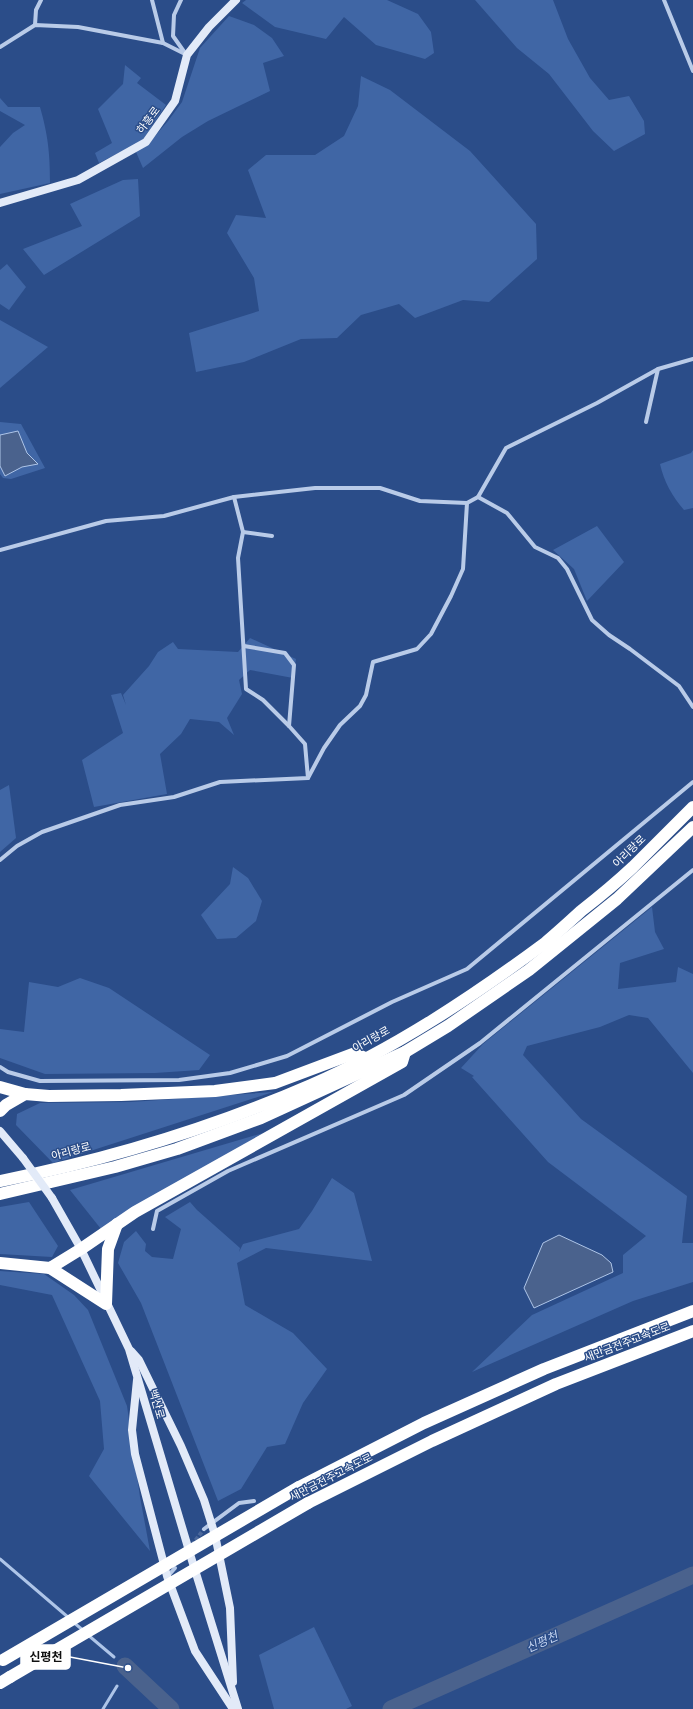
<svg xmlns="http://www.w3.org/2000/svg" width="693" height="1709" font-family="Arial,'Noto Sans KR',sans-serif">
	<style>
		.green { fill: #4066a5 }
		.water { fill: #4a628d; stroke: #aec5e8 }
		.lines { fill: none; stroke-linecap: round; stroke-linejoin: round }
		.stream { stroke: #aec5e8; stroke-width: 3 }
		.river { stroke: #4a628d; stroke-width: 17 }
		.street-tunnel { stroke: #4b689b; stroke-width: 4; stroke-dasharray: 4 2; stroke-linecap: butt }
		.street { stroke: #b9cbe8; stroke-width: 4 }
		.secondary { stroke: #e2eaf8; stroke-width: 8 }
		.highway { stroke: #fff; stroke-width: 12 }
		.secondary-bridge { stroke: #e2eaf8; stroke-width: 8 }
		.highway-bridge { stroke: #fff; stroke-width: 12 }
		.labels { text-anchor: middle; stroke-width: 3; stroke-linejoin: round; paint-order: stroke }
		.street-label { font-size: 11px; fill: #fff; stroke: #2b4d89 }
		.water-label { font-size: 12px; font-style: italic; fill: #c5d5f0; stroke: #2b4d89 }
		.leader { fill: none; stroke: #fff; stroke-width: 1.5 }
		.callout-dot { fill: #fff; stroke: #2b4d89; stroke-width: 1.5 }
		.callout { fill: #fff; stroke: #fff; stroke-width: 1.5 }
		.callout-label { font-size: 12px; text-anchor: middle; font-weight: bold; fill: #111 }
	</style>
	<rect width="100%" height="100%" fill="#2b4d89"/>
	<g class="green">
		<path d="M 246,0 L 387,0 L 418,14 L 431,32 L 434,53 L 425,59 L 376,45 L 344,17 L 326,39 L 275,27 L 242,3 Z"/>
		<path d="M 475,0 L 553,0 L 568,39 L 590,78 L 609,100 L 629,96 L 644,121 L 645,134 L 614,151 L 593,131 L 549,74 L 517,48 Z"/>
		<path d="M 229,16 L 254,25 L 272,38 L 284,56 L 263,63 L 270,91 L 208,121 L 182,137 L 143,168 L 136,152 L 149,143 L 168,121 L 182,102 L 200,48 Z"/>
		<path d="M 125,65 L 141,78 L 137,83 L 166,105 L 142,141 L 99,163 L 95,153 L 112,143 L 98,109 L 123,84 Z"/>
		<path d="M 361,76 L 390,90 L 470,151 L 536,224 L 537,259 L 489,302 L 463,300 L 415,318 L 399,304 L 361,315 L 337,338 L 301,339 L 244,362 L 196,372 L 189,333 L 259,311 L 254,278 L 227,233 L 236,215 L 266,218 L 248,170 L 266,155 L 315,155 L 344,136 L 358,106 Z"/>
		<path d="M 0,98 L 8,107 L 40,107 C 48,135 50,153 50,183 L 0,194 L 0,147 L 13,133 L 25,125 L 0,111 Z"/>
		<path d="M 138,179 L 140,216 L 44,275 L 23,249 L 82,226 L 70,204 L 123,180 Z"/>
		<path d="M 7,264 L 26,287 L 9,310 L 0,304 L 0,270 Z"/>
		<path d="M 0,320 L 48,347 L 0,388 Z"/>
		<path d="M 0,422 L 21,424 L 45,468 L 11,479 L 3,478 L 0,474 Z"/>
		<path d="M 693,450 L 693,508 L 684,510 C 672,496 664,482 660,464 L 691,453 Z"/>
		<path d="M 597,526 L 624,562 L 587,601 L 574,569 L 553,550 Z"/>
		<path d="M 250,638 L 296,659 L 293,678 L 250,670 L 239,680 L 242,694 L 227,718 L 234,735 L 219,722 L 190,719 L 181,734 L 160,754 L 167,794 L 94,807 L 82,760 L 123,733 L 111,695 L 121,693 L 126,705 L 123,695 L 149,666 L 158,652 L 173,642 L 178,649 L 238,652 Z"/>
		<path d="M 9,785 L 16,838 L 0,852 L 0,790 Z"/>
		<path d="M 233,867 L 248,878 L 262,901 L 256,921 L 236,938 L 217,939 L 201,915 L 230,884 Z"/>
		<path d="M 652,907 L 655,932 L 664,949 L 620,963 L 618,989 L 676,982 L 678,967 L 693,974 L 693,1073 L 648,1018 L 629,1015 L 600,1027 L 527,1046 L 523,1055 L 581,1119 L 687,1196 L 682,1243 L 693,1243 L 693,1282 L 633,1301 L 472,1372 L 532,1315 L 623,1273 L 623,1255 L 646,1236 L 548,1162 L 472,1077 L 474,1076 L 461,1068 L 483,1044 Z"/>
		<path d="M 80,978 L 109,988 L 210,1055 L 199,1070 L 155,1073 L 45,1074 L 0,1058 L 0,1029 L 24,1032 L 29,982 L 58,987 Z"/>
		<path d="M 273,1092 L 53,1163 L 16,1125 L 17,1114 L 40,1103 L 131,1102 Z"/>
		<path d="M 263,1133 L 101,1229 L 70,1190 Z"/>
		<path d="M 332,1178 L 354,1193 L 372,1261 L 266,1248 L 237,1263 L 245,1305 L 293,1333 L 327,1369 L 303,1403 L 285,1444 L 267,1447 L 241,1489 L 218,1501 L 141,1303 L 118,1263 L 124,1242 L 136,1231 L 146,1244 L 145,1251 L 152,1257 L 173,1259 L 181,1229 L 165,1217 L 190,1202 L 197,1210 L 240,1248 L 239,1252 L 243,1244 L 299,1229 L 312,1211 Z"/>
		<path d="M 29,1202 L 58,1246 L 52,1257 L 0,1254 L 0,1207 Z"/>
		<path d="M 0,1271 L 44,1274 L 74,1295 L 88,1310 L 127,1406 L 140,1497 L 150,1551 L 89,1476 L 104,1449 L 100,1401 L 52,1295 L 0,1285 Z"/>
		<path d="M 314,1627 L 352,1706 L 346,1709 L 274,1709 L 259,1655 Z"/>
	</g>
	<g class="water">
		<path d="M 18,431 L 27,453 L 38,464 L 22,467 L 5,476 L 0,466 L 0,435 Z"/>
		<path d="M 559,1235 L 602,1255 L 611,1263 L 613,1272 L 534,1308 L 524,1288 L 543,1243 Z"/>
	</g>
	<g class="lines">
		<g class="stream">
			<path d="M 0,1559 L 69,1618"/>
			<path d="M 73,1622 L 84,1631"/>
			<path d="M 88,1635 L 114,1657"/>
			<path d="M 125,1673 L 128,1668"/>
			<path d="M 103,1709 L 117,1686"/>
		</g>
		<g class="river">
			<path d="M 125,1666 L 171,1709"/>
			<path d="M 391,1709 L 693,1575"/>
		</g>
		<path class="street-tunnel" d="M 192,1545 L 204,1529"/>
		<g class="street">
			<path d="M 152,0 L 163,43"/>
			<path d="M 181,0 L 174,15 L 173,36 L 185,53"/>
			<path d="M 664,0 L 693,71"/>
			<path d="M 35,25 L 36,10 L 41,0"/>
			<path d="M 0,47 L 35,25 L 78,27 L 163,43 L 187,55"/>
			<path d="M 646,422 L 658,369"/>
			<path d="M 234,497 L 243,532 L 238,558 L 246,689 L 263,700 L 289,726"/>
			<path d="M 478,497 L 507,513 L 535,547 L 558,558 L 567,569 L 592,620 L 609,635 L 630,649 L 679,686 L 693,707"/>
			<path d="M 243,532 L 272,536"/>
			<path d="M 0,550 L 106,521 L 164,516 L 234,497 L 315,488 L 380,488 L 420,501 L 467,503 L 478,497 L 506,448 L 597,403 L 658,369 L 693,359"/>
			<path d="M 244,646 L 285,653 L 294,665 L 289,726 L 305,744 L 308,778"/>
			<path d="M 0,860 L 17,846 L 42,832 L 120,805 L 174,797 L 220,782 L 308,778 L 324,748 L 340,725 L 360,706 L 366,695 L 373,662 L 417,649 L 431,634 L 451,596 L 463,569 L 467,503"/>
			<path d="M 0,1067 L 8,1072 L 40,1081 L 179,1080 L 230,1073 L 287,1056 L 392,1002 L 467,969 L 693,782"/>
			<path d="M 153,1229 L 157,1211 L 228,1171 L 404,1095 L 480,1043 L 693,870"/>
			<path d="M 204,1529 L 239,1503 L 254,1501"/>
			<path d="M 168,1576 L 175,1568"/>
		</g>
		<g class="secondary">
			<path d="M 0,203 L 78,180 L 146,142 L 175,101 L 187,55 L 209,27 L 236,0"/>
			<path d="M 0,1131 L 23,1158"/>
			<path d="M 52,1198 L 81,1249 L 129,1349 L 190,1554 L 238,1709"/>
			<path d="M 131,1351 L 139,1360 L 181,1446 L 204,1500 L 215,1535 L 230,1608 L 233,1682"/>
			<path d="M 137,1380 L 132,1430 L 135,1454 L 167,1576 L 195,1651 L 233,1709"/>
		</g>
		<g class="highway">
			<path d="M 0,1087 L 25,1094"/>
			<path d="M 0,1111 L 6,1105 L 25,1094 L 49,1096 L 121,1095 L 215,1091 L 275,1083 L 355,1053 L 365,1058"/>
			<path d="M 0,1181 C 106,1160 212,1128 311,1085 C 394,1049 472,997 545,943 C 557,933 569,922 581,911 C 599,897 617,882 633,867 C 653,847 673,827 693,807"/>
			<path d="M 0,1194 L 115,1167 L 177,1149 L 261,1118 L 405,1052 L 448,1026 L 529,970 L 617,899 L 693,827"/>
			<path d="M 0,1263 L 50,1268 L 81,1249 L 135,1212 L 402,1062 L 405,1052"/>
			<path d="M 50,1268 L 106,1304 L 108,1249 L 117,1224"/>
			<path d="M 299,1487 L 424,1423 L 544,1369 L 693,1311"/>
			<path d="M 308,1503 L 432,1441 L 556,1384 L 693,1331"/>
			<path d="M 0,1683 L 10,1677"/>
		</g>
		<path class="secondary-bridge" d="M 23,1158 L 52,1198"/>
		<g class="highway-bridge">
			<path d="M 3,1660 L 299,1487"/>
			<path d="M 10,1677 L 308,1503"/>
		</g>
	</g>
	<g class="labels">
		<g class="street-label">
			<text transform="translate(148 120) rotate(-53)" y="4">하흥로</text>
			<text transform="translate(629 851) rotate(-44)" y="4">아리랑로</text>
			<text transform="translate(371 1039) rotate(-29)" y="4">아리랑로</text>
			<text transform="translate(71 1151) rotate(-15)" y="4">아리랑로</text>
			<text transform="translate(627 1342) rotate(-21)" y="4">새만금전주고속도로</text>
			<text transform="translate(157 1404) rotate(74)" y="4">백산로</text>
			<text transform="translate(331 1477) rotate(-27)" y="4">새만금전주고속도로</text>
		</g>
		<g class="water-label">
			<text transform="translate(542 1642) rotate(-24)" y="4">신평천</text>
		</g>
	</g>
	<path class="leader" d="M128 1668L70 1657"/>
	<circle class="callout-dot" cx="128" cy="1668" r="4"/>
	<rect class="callout" x="21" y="1645" width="49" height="24" rx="4"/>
	<g class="callout-label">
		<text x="46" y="1661">신평천</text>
	</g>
</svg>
